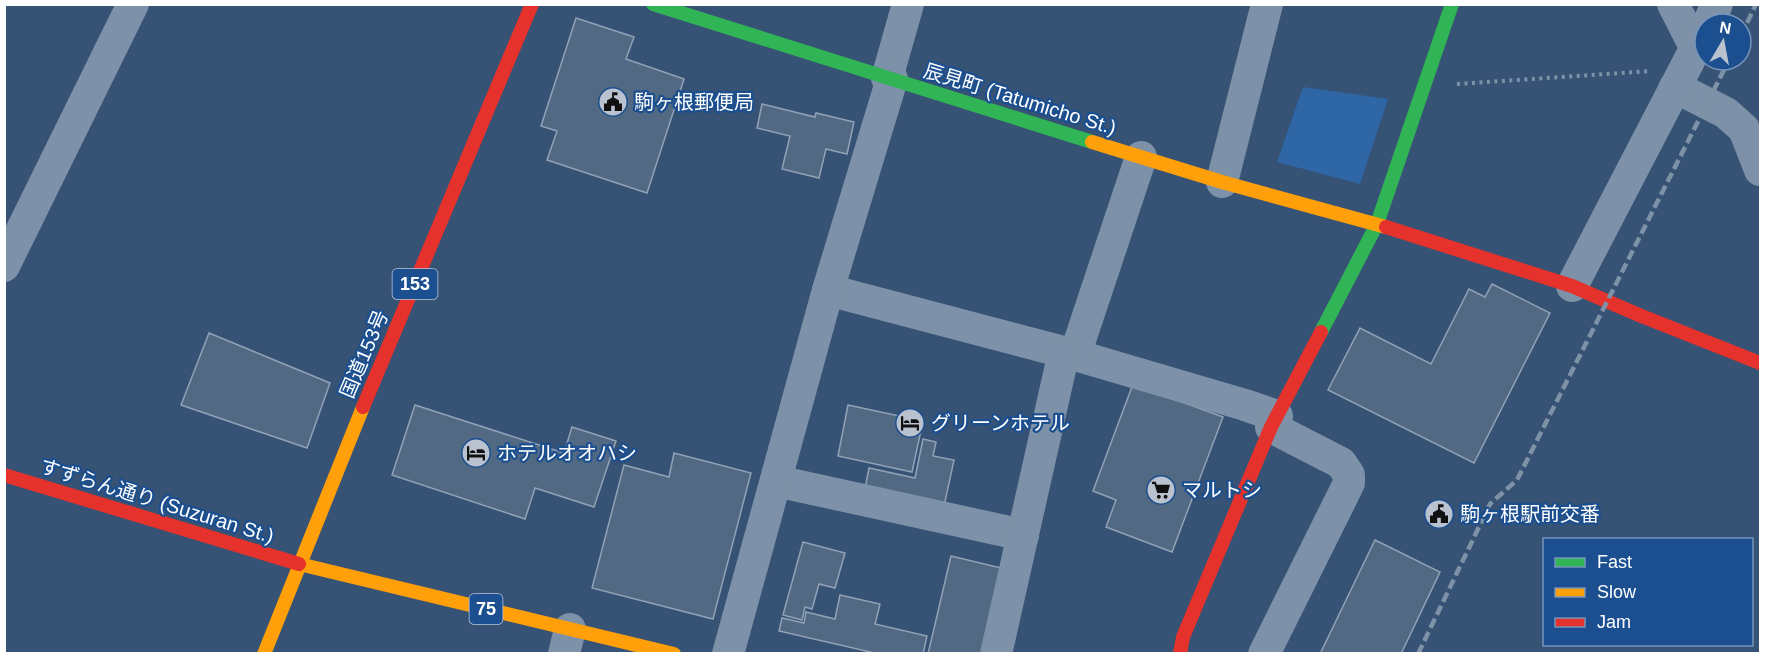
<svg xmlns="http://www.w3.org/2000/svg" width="1765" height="658" font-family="Helvetica,'Noto Sans JP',sans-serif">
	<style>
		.green { fill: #2f66a5 }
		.building { fill: #526984; stroke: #92a2b6; stroke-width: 1.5 }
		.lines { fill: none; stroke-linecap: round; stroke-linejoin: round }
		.path { stroke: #7d92a8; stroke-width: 4; stroke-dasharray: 3 4.5; stroke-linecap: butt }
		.street { stroke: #7d92a8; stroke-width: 32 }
		.fast { stroke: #30b455; stroke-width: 14 }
		.slow { stroke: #ff9f0a; stroke-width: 14 }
		.jam { stroke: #e5322d; stroke-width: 14 }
		.rail { stroke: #7e92a7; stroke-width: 4.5; stroke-dasharray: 10 4.5; stroke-linecap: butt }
		.labels { text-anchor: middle; stroke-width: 4.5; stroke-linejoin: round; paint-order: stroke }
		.shield { fill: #1b4f8f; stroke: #bbcadd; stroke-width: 1.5 }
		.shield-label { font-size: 18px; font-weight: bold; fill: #fff }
		.street-label { font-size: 20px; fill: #fff; stroke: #1b4f8f }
		.poi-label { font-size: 20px; fill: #fff; stroke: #1b4f8f; text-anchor: start }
	</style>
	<rect width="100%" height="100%" fill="#365274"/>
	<path class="green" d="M 1303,87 L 1388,99 L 1360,184 L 1277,162 Z"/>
	<g class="building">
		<path d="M 576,18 L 634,37 L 626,59 L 684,79 L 647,193 L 547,160 L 557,131 L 541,126 Z"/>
		<path d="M 762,104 L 815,117 L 816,113 L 854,122 L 847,154 L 826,149 L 819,178 L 782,169 L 790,136 L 757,128 Z"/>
		<path d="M 1492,284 L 1550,313 L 1474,463 L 1328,390 L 1360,328 L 1431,364 L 1469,289 L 1485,297 Z"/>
		<path d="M 209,333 L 330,383 L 307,448 L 181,405 Z"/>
		<path d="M 1133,384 L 1223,417 L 1172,552 L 1106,527 L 1116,500 L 1093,491 Z"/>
		<path d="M 415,405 L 564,453 L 572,427 L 616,441 L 594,507 L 535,488 L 525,519 L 392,475 Z"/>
		<path d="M 848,405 L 923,421 L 912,472 L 838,456 Z"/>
		<path d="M 923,439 L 936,442 L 933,456 L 954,460 L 943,511 L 864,494 L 869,468 L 915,478 Z"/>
		<path d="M 674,453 L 751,473 L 713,619 L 592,588 L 624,465 L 669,477 Z"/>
		<path d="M 1375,540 L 1440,572 L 1401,654 L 1320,654 Z"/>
		<path d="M 803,542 L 845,553 L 835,588 L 819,584 L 812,609 L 805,607 L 802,620 L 783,615 Z"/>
		<path d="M 951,556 L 1001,568 L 982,654 L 928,654 Z"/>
		<path d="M 840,595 L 880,604 L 875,624 L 927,636 L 923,654 L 879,654 L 779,631 L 782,618 L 804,623 L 806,612 L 835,619 Z"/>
	</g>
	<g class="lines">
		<path class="path" d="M 1457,84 L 1650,71"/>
		<g class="street">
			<path d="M 1673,4 L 1696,49"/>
			<path d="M 1708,24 L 1717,4"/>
			<path d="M 887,78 L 908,4"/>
			<path d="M 1675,87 L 1726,113 L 1744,129 L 1760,170"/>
			<path d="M 1222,182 L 1267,4"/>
			<path d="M 4,266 L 133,4"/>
			<path d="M 1572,286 L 1705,30"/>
			<path d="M 828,290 L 1075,355 L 1245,405 L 1277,416"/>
			<path d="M 1075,355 L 1141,157"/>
			<path d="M 776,481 L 1023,535"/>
			<path d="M 564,654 L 570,629"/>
			<path d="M 728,654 L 828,290 L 892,79"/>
			<path d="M 996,654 L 1064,352"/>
			<path d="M 1264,654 L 1349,483 L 1349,475 L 1341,463 L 1271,427"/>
		</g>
		<g class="fast">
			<path d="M 653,4 L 1092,142"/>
			<path d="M 1321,332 L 1377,224 L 1452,4"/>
		</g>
		<g class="slow">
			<path d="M 1092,142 L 1222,182 L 1386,227"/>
			<path d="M 299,564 L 674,654"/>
			<path d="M 264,654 L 363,407"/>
		</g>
		<g class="jam">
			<path d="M 1386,227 L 1572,286 L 1639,315 L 1760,363"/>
			<path d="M 363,407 L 532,4"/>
			<path d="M 4,475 L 299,564"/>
			<path d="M 1180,654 L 1183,637 L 1271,427 L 1321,332"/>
		</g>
		<g class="rail">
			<path d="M 1741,36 L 1756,4"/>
			<path d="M 1418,654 L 1490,504 L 1517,480 L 1729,60"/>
		</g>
	</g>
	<defs>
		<g id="civic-disc" transform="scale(1.5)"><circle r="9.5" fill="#b9c2ce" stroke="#1b4f8f"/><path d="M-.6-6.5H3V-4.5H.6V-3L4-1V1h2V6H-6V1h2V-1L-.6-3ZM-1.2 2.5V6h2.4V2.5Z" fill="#111"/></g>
		<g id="hotel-disc" transform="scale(1.5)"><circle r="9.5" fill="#b9c2ce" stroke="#1b4f8f"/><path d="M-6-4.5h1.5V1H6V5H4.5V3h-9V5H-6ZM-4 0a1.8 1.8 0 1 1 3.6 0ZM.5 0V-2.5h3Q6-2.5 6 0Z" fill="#111"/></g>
		<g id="supermarket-disc" transform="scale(1.5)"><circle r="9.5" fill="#b9c2ce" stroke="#1b4f8f"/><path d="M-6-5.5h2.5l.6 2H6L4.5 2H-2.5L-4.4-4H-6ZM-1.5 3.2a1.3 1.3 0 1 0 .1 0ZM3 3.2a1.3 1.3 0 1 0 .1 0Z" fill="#111"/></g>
	</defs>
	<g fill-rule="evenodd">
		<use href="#civic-disc" x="613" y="102"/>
		<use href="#hotel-disc" x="910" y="423"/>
		<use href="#hotel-disc" x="476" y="453"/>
		<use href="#supermarket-disc" x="1161" y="490"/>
		<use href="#civic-disc" x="1439" y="514"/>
	</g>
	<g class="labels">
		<g class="shield">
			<rect x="392.5" y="269" width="45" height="30" rx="4.5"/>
			<rect x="469.5" y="594" width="33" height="30" rx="4.5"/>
		</g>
		<g class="shield-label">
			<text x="415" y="290">153</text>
			<text x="486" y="615">75</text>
		</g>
		<g class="street-label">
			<text transform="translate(1020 99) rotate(17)" y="7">辰見町 (Tatumicho St.)</text>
			<text transform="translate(364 354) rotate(-67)" y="7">国道153号</text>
			<text transform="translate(157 501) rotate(17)" y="7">すずらん通り (Suzuran St.)</text>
		</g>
		<g class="poi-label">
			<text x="634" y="109">駒ヶ根郵便局</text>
			<text x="931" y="430">グリーンホテル</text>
			<text x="497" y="460">ホテルオオハシ</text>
			<text x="1182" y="497">マルトシ</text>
			<text x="1460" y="521">駒ヶ根駅前交番</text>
		</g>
	</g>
	<rect width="1765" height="658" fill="none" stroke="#ffffff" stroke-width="12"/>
	<rect x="1543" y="538" width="210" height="108" fill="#1b4f8f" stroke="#7695bc" stroke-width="1.5"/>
	<rect x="1555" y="558" width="30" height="9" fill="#30b455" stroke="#7695bc" stroke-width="1.5"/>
	<text x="1597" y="568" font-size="18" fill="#ffffff">Fast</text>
	<rect x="1555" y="588" width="30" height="9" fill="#ff9f0a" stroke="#7695bc" stroke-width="1.5"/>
	<text x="1597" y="598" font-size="18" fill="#ffffff">Slow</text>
	<rect x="1555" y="618" width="30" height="9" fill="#e5322d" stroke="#7695bc" stroke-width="1.5"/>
	<text x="1597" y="628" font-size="18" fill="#ffffff">Jam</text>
	<g transform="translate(1723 42) rotate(10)"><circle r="28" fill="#1b4f8f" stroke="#7695bc" stroke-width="1.5"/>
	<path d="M0-4.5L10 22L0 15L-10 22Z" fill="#b9c2ce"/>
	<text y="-9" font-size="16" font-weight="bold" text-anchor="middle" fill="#ffffff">N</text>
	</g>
</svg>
